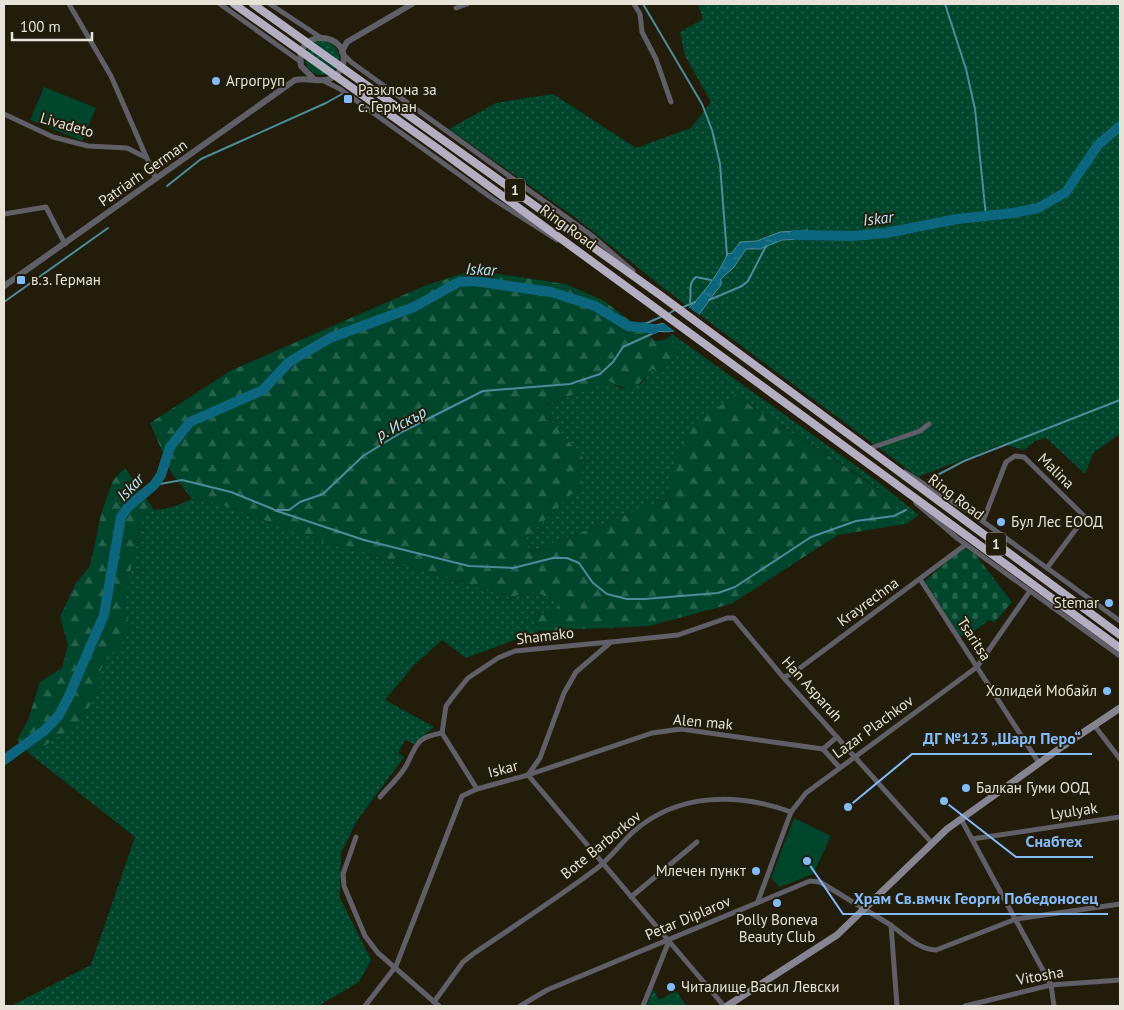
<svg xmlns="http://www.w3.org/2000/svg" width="1124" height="1010" font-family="'PT Sans',sans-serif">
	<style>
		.grass { fill: url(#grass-dots) }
		.forest { fill: url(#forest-firs) }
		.cemetery { fill: url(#cemetery-stones) }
		.park { fill: url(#park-crowns) }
		.garden { fill: #00462d }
		.water { fill: url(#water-ripples); stroke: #4e8c99 }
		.pier { fill: #221c0b }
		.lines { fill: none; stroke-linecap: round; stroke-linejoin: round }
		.stream { stroke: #4e8c99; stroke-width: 2 }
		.river { stroke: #0c667e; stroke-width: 10 }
		.minor { stroke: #605e67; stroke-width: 5 }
		.tertiary { stroke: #605e67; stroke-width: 6 }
		.secondary { stroke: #878492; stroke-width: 7 }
		.trunk { stroke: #b3aec2; stroke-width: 8 }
		.poi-dot { fill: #84bcfb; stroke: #221c0b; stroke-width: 2 }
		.labels { text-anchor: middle; stroke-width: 4; stroke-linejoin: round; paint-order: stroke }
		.shield { fill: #221c0b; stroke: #aca79a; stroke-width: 1 }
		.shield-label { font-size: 14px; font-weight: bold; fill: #e7e3d8 }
		.poi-label { font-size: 15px; fill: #e7e3d8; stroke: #221c0b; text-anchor: start }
		.street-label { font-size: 15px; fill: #e7e3d8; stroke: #221c0b }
		.water-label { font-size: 16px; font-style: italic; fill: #b8e7f8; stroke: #221c0b }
		.leader { fill: none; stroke: #84bcfb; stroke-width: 2 }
		.callout-dot { fill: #84bcfb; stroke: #221c0b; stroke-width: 2 }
		.callout-label { font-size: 16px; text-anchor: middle; font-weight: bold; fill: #84bcfb; stroke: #221c0b; stroke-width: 4; stroke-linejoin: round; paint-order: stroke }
	</style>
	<defs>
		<pattern id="grass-dots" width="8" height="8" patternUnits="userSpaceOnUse" patternTransform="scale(1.25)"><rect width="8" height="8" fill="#00462d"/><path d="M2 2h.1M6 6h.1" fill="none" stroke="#25614b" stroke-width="1.8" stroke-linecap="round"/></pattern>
		<pattern id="forest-firs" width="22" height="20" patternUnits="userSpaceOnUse" patternTransform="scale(1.25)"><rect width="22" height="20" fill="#00462d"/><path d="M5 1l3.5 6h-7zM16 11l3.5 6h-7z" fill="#25614b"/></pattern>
		<pattern id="cemetery-stones" width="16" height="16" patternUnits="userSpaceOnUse" patternTransform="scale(1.25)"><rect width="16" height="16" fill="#00462d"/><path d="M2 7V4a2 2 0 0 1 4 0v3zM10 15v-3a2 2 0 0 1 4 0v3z" fill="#25614b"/></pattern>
		<pattern id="park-crowns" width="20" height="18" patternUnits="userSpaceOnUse" patternTransform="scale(1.25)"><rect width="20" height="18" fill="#00462d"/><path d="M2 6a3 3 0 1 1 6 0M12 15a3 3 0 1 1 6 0" fill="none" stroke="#25614b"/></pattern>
		<pattern id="water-ripples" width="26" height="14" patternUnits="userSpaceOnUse" patternTransform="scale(1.25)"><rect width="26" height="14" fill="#0c667e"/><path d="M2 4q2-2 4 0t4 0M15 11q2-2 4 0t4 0" fill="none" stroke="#2f7c90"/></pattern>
	</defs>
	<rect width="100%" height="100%" fill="#221c0b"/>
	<g class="grass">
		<path d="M 698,4 L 1120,4 L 1120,434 L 1093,453 L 1085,474 L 1046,438 L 1035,441 L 1024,450 L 1003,444 L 918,477 L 666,290 L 576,218 L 449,129 L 496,103 L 553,94 L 636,148 L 691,128 L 711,102 L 685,56 L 680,32 L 703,19 Z"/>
		<circle cx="322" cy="58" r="17"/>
		<path d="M 672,334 L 877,481 L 919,515 L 906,524 L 898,525 L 891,506 L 897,502 C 845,464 789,432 735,395 L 673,465 L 667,499 L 530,552 L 524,540 L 581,485 L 583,458 L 546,415 L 549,404 L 609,381 L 621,389 L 641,384 L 652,369 L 678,347 L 667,339 Z"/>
		<path d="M 192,499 L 217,503 L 311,537 L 509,597 L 535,592 L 557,601 L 559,612 L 532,614 L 539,631 L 466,658 L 442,640 L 414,665 L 385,700 L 434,727 L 414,744 L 405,740 L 398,753 L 404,757 L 356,822 L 341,853 L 340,898 L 371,960 L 359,982 L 318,1006 L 11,1006 L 91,965 L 135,837 L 31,755 L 77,723 L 97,695 L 98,678 L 123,609 L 142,517 L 146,508 C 162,513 178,505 192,499 Z"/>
	</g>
	<g class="forest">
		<path d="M 473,270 L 565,284 L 603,300 L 656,341 L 667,339 L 678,347 L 673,359 L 661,373 L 652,369 C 637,389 631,394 609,381 L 549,404 L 546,415 L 583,458 L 581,485 L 524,540 L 530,552 L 667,499 L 673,465 L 692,426 L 735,395 C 789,432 845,465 898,503 L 891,506 L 898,525 L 838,535 L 731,604 L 649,626 L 539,631 L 532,614 L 559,612 L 557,601 L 535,592 L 509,597 L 311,537 L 217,503 L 192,499 L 171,472 L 150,423 L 230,371 L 424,286 Z"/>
		<path d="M 125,468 L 154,510 L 146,508 L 142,517 L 123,609 L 130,626 L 118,651 L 106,655 L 98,678 L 97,695 L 77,724 L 31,755 L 17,740 L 28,720 L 40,682 L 62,668 L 68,645 L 60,617 L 76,583 L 90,566 L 101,514 L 113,480 Z"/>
	</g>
	<path class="cemetery" d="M 963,547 L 975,554 L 1012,602 L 995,622 L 989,620 L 970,634 L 965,634 L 960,637 L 925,581 Z"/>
	<path class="park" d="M 653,989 L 659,1000 L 676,991 L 687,1006 L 647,1006 Z"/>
	<g class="garden">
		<path d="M 44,87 L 96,108 L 82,141 L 30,120 Z"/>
		<path d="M 794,818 L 831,836 L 813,874 L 780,887 L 771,878 Z"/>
	</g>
	<path class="water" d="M 808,230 L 805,239 L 782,240 L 760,249 L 746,249 L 734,267 L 721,279 L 721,285 C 696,315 691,342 642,328 C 653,325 667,324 677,318 C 692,309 722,271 727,254 L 732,253 L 740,242 L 757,241 L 780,232 Z"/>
	<path class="pier" d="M 687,306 L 702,317 L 692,327 L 677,333 L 661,321 L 674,317 Z"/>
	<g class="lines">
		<g class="stream">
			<path d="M 643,4 L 702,104 L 712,130 L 720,164 L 727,255"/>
			<path d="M 945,4 L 966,69 L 975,109 L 986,216"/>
			<path d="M 167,186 L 201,159 L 326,103 L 342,94"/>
			<path d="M 709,300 L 742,286 L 748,281 L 766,246"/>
			<path d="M 4,302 L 108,228"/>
			<path d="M 690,302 C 692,293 687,284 696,277 L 711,280"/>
			<path d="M 681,308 L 695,302"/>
			<path d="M 667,315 L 676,309"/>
			<path d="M 628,326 L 647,323 L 663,316"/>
			<path d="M 928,480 L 964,461 L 1120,400"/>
			<path d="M 154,485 L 182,480 L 231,492 L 273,509"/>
			<path d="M 274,510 L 364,540 L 469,566 L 513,568 L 553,558 L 567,558 L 579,563 L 593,583 L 607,594 L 627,599 L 644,599 L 718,593 L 735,587 L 811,537 L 856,521 L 894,516 L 906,510"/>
			<path d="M 277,510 L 289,510 L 300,502 L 323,494 L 363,456 L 402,432 L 483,391 L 570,384 L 600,374 L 613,362 L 623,347 L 658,331"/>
		</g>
		<g class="river">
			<path d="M 795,235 L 853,236 L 886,233 L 957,219 L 1013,213 L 1038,208 L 1066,192 L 1098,145 L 1120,126"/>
			<path d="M 4,760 L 45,730 L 59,715 L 68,698 L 104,615 L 121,517 L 128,507 L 154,485 L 161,475 L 170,447 L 190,422 L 263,390 L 289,362 L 330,338 L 414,307 L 459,282 L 474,281 L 551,292 L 595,306 L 628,326 L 654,329"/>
		</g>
		<g class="minor">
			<path d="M 69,4 L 111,76 L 156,179"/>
			<path d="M 220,4 L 301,62"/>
			<path d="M 270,4 L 320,37"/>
			<path d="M 634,4 L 640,14 L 642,32 L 656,59 L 671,102"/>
			<path d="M 456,8 L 467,4"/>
			<path d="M 342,53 L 351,62 L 591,235 L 633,271"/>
			<path d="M 322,80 L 340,89 L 493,199 L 557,240"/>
			<path d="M 4,114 L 53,137 L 88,146 L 127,148 L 145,157"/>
			<path d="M 4,214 L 46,207 L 65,244"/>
			<path d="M 868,449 L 920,431 L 929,424"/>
			<path d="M 905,472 L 974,515 L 1120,621"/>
			<path d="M 916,503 L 957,538 L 1120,656"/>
			<path d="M 983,521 L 1006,462 L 1015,456 L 1024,457 L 1085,517 L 1047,568"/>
			<path d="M 920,579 L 1039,763"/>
			<path d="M 783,677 L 792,674 L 965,545"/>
			<path d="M 1094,725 L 1120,759"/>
			<path d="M 823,749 L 839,767"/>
			<path d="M 823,749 L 837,737"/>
			<path d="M 477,789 L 442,733 L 446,706 L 455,694 L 468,678 L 498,658 L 515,651 L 610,642"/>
			<path d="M 380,797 C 388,787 400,777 406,766 C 417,745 416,737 442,733"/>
			<path d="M 961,819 L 1051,985 L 1054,1006"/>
			<path d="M 356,837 L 343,874 L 344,886 L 365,936 L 378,953 L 439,1006"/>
			<path d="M 972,839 L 1120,817"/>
			<path d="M 631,897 L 697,842"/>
			<path d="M 758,901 L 791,812 L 806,793 L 977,667 L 1030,591"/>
			<path d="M 891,925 L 897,1006"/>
			<path d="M 434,1002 L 463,962 L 473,954 C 514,926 556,899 596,869 C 610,859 620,844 633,832 C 678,792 739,793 791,812"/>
			<path d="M 365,1006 L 396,966 L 462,796 L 477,789 L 528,775 L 540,758 L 564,693 L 576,672 L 611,642 L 678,635 L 727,618 L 734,618 L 783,677 L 932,843"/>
			<path d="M 520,1006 L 547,990 L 810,881 L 820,882 C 843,896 866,910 889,924 C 904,934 917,949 936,950 L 1016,919 L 1120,904"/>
			<path d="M 643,1006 L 669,941"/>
			<path d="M 724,1006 L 528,775 L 652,733 L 681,729 L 823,749"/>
			<path d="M 965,1006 L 1051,985 L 1120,980"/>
		</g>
		<g class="tertiary">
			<path d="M 342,51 L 347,42 L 412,4"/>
			<path d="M 4,286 L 295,80 C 307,77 319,83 330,79 C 336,76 341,71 343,64 C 351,32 294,26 301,66 L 313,78"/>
		</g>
		<path class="secondary" d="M 727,1006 L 837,935 L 947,829 L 1063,746 L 1120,708"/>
		<g class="trunk">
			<path d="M 234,4 L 437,148 L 1120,648"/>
			<path d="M 253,4 L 660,295 L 1120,635"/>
		</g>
	</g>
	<g class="poi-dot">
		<circle cx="216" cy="81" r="5"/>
		<rect x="343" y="94" width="10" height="10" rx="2.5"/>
		<rect x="16" y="275" width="10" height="10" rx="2.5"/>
		<circle cx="1001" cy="522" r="5"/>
		<circle cx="1109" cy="603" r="5"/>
		<circle cx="1107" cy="691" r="5"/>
		<circle cx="966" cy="788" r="5"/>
		<circle cx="756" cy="871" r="5"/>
		<circle cx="777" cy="903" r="5"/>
		<circle cx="671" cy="987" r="5"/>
	</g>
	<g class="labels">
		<g class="shield">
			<rect x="505" y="178.5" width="20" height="23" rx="4"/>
			<rect x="986" y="532.5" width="20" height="23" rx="4"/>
		</g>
		<g class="shield-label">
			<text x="515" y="195">1</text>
			<text x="996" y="549">1</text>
		</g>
		<g class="poi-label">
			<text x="226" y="86">Агрогруп</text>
			<text x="358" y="95">Разклона за<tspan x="358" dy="17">с. Герман</tspan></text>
			<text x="31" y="285">в.з. Герман</text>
			<text x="1011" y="527">Бул Лес ЕООД</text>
			<text x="1099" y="608" text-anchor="end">Stemar</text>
			<text x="1097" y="696" text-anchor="end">Холидей Мобайл</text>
			<text x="976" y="793">Балкан Гуми ООД</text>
			<text x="746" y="876" text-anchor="end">Млечен пункт</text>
			<text x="777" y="925" text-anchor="middle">Polly Boneva<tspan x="777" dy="17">Beauty Club</tspan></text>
			<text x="681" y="992">Читалище Васил Левски</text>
		</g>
		<g class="street-label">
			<text transform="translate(67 125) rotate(16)" y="5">Livadeto</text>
			<text transform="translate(143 173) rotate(-35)" y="5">Patriarh German</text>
			<text transform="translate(568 227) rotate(36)" y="5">Ring Road</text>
			<text transform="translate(1056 471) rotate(44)" y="5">Malina</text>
			<text transform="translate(956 497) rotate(37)" y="5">Ring Road</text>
			<text transform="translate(868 602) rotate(-36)" y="5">Krayrechna</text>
			<text transform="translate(545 636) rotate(-7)" y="5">Shamako</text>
			<text transform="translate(974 639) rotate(57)" y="5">Tsaritsa</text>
			<text transform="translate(812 689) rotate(48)" y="5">Han Asparuh</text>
			<text transform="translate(703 722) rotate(5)" y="5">Alen mak</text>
			<text transform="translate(873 727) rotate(-36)" y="5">Lazar Plachkov</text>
			<text transform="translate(503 769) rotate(-15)" y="5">Iskar</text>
			<text transform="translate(1074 811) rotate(-8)" y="5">Lyulyak</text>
			<text transform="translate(601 845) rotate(-39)" y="5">Bote Barborkov</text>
			<text transform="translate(688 918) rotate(-23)" y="5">Petar Diplarov</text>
			<text transform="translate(1040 976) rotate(-10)" y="5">Vitosha</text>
		</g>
		<g class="water-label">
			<text transform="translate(878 218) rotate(-7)" y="6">Iskar</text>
			<text transform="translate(481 269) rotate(3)" y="6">Iskar</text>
			<text transform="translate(401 423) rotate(-28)" y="6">р. Искър</text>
			<text transform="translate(130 487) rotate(-46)" y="6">Iskar</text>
		</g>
	</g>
	<path class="leader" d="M848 807L912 754H1092M944 801L1016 857H1093M807 861L843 914H1108"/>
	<g class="callout-dot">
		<circle cx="848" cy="807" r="5"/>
		<circle cx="944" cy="801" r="5"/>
		<circle cx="807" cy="861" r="5"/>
	</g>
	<g class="callout-label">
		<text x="1002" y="744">ДГ №123 „Шарл Перо“</text>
		<text x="1054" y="847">Снабтех</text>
		<text x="976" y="904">Храм Св.вмчк Георги Победоносец</text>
	</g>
	<rect width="1124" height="1010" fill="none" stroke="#e7e3d8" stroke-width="10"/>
	<path d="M12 32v8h80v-8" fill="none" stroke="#e7e3d8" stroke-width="2.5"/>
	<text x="20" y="32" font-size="15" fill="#e7e3d8" stroke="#221c0b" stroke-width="4" paint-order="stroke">100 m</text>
</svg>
